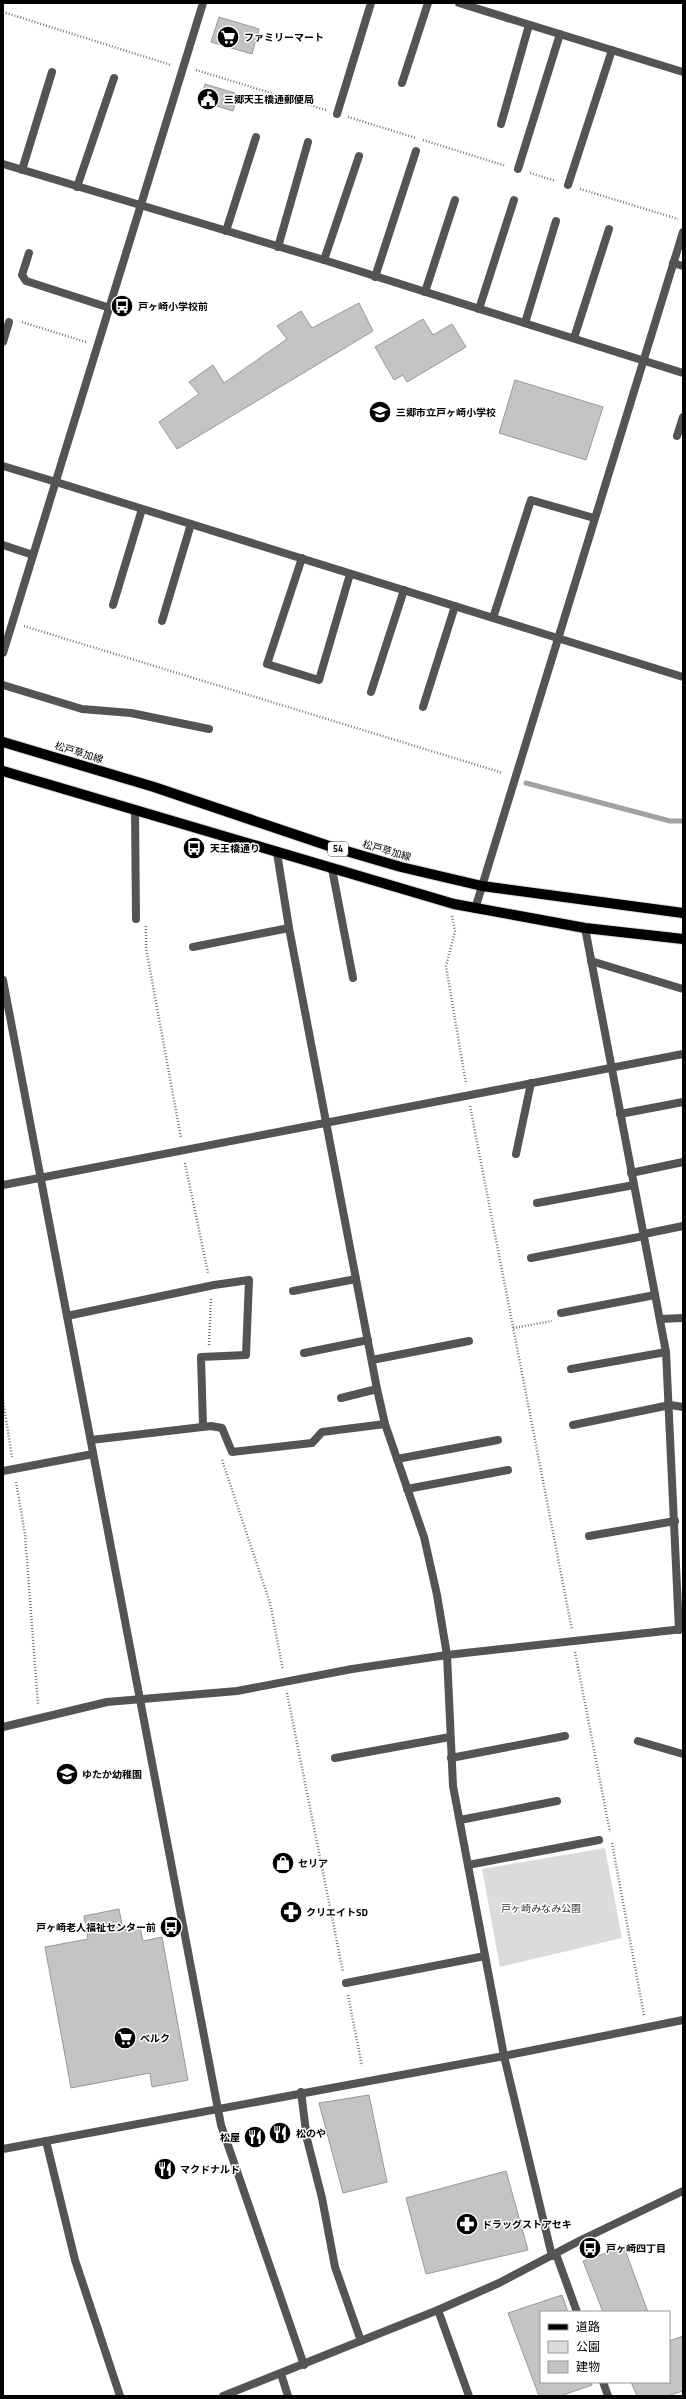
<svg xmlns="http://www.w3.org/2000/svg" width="686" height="2399" font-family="'Titillium Web','Noto Sans JP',sans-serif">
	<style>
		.green { fill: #dbdbdb }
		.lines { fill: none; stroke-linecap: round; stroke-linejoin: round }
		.stream { stroke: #a2a2a2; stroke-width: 5 }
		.building { fill: #c4c4c4; stroke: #989898 }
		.primary-casing { stroke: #dbdbdb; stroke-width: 12 }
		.path { stroke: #767676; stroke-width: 2.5; stroke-dasharray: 1 2; stroke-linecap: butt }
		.service { stroke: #545454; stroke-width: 8 }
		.minor { stroke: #545454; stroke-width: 8 }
		.tertiary { stroke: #545454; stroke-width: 8 }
		.primary { stroke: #000; stroke-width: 10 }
		.labels { text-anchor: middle; stroke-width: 3; stroke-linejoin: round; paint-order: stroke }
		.shield { fill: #fff; stroke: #4c4c4c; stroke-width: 1 }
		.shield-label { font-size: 9px; font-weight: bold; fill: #000 }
		.poi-label { font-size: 10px; font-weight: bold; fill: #000; stroke: #fff; text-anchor: start }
		.street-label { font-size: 10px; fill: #000; stroke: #fff }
		.park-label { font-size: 10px; fill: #323232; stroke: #fff }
	</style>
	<rect width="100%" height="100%" fill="#fff"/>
	<path class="green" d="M 605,1848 L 622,1938 L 500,1967 L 482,1869 Z"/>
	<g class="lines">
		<path class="stream" d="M 526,783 L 670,821 L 683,821"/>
	</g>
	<g class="building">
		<path d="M 219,17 L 259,29 L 252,54 L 211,42 Z"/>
		<path d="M 205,84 L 238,94 L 233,111 L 200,101 Z"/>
		<path d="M 359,303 L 373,331 L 177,449 L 159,422 L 199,394 L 189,382 L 213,365 L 224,383 L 287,339 L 277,326 L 301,311 L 312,328 Z"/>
		<path d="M 423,319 L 433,335 L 452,324 L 466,347 L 407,382 L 403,375 L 394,380 L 375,347 Z"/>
		<path d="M 515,380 L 603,407 L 586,460 L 499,433 Z"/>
		<path d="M 119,1909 L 123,1930 L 140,1927 L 143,1941 L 162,1937 L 188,2080 L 152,2087 L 150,2073 L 71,2088 L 45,1947 L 88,1939 L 84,1916 Z"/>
		<path d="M 369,2095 L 387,2182 L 343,2193 L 319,2103 Z"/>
		<path d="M 506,2171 L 528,2250 L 426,2274 L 406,2198 Z"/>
		<path d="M 624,2247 L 648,2312 L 603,2312 L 583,2261 Z"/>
		<path d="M 562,2295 L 568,2312 L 541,2312 L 541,2382 L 591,2382 L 592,2385 L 560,2396 L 539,2396 L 508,2313 Z"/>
		<path d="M 683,2336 L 683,2391 L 667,2396 L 637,2396 L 631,2382 L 669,2382 L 669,2341 Z"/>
	</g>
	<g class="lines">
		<g class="primary-casing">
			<g id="primary">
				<path d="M 3,742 L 154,787 L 329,846 L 401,867 L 482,886 L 683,913"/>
				<path d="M 3,771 L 454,904 L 585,928 L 683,939"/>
			</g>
		</g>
		<g class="path">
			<path d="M 3,12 L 171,65"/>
			<path d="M 196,70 L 326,110"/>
			<path d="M 348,117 L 416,138"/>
			<path d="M 423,140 L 506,166"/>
			<path d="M 530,173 L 556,181"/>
			<path d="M 580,189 L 678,219"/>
			<path d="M 22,322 L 86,342"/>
			<path d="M 24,626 L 503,773"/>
			<path d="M 452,916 L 455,931 L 446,966 L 466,1084"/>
			<path d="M 146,926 L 146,948 L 181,1138"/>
			<path d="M 470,1106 L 572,1630"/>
			<path d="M 185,1163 L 208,1273"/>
			<path d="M 513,1328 L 552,1321"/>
			<path d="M 209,1345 L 211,1298"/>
			<path d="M 3,1400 L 12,1457"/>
			<path d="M 222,1460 L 270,1603 L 283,1670"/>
			<path d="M 16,1482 L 25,1534 L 38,1705"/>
			<path d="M 575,1652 L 610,1832"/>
			<path d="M 287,1693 L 343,1972"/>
			<path d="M 612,1843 L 644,2015"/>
			<path d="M 348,1995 L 362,2066"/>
		</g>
		<g class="service">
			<path d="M 402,83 L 428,3"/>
			<path d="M 337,114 L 371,3"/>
			<path d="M 501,124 L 529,25"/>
			<path d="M 518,169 L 560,34"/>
			<path d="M 22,170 L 52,72"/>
			<path d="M 568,185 L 612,50"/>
			<path d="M 77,187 L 114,78"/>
			<path d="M 226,231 L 256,137"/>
			<path d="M 278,247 L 308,142"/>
			<path d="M 29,253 L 22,275 L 26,281 L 110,308"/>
			<path d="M 324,260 L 359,156"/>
			<path d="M 673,263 L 683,266"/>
			<path d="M 375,277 L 416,151"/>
			<path d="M 425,292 L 455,200"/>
			<path d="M 479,309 L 514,200"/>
			<path d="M 525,323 L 556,221"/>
			<path d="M 574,338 L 609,229"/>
			<path d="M 3,342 L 9,322"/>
			<path d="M 677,436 L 683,417"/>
			<path d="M 3,545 L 33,555"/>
			<path d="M 302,558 L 267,664 L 319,680 L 350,574"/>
			<path d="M 113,605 L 142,509"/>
			<path d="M 493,618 L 531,500 L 594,518"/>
			<path d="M 162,621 L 191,524"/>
			<path d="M 3,685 L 82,709 L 131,713 L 209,729"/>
			<path d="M 371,692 L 404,590"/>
			<path d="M 423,707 L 455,606"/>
			<path d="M 135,810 L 136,919"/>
			<path d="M 332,869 L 353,978"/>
			<path d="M 193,947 L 289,928"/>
			<path d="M 620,1114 L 683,1102"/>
			<path d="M 516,1154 L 531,1083"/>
			<path d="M 631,1173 L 683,1162"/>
			<path d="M 537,1203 L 634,1185"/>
			<path d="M 531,1258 L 644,1236"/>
			<path d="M 293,1291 L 356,1279"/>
			<path d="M 561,1313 L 655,1295"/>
			<path d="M 67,1316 L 214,1285 L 249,1280 L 246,1355 L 201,1357 L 203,1426"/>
			<path d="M 660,1319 L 683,1318"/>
			<path d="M 304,1353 L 368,1340"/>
			<path d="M 372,1360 L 469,1341"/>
			<path d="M 571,1369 L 666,1352"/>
			<path d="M 341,1398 L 377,1389"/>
			<path d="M 573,1425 L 670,1405 L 683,1407"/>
			<path d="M 91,1440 L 211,1426 L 222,1428 L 232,1452 L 312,1443 L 322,1432 L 385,1424"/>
			<path d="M 397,1459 L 498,1440"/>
			<path d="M 407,1489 L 508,1470"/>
			<path d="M 589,1536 L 675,1521"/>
			<path d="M 638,1741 L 683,1754"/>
			<path d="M 335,1758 L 450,1737"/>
			<path d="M 451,1758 L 565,1736"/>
			<path d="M 460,1820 L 557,1801"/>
			<path d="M 468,1865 L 599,1840"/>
			<path d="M 346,1983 L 485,1956"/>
			<path d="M 301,2092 L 307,2139 L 322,2198 L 335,2267 L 361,2341"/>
			<path d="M 46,2141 L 75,2260 L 120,2396"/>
		</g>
		<g class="minor">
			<path d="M 3,466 L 56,482"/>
			<path d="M 475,909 L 683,232"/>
			<path d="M 591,961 L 683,989"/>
			<path d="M 3,1185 L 683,1054"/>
			<path d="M 644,1234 L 683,1226"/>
			<path d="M 3,1471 L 93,1454"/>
			<path d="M 3,1727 L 107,1702 L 237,1691 L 352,1669 L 447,1655 L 683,1629"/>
			<path d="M 504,2056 L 552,2256"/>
			<path d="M 556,2254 L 577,2312"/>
			<path d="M 438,2310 L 469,2396"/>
			<path d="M 281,2374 L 288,2396"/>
			<path d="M 603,2382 L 608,2396"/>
		</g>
		<g class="tertiary">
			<path d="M 459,3 L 683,72"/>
			<path d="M 3,164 L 324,260 L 683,373"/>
			<path d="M 56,482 L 683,677"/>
			<path d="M 3,653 L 203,3"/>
			<path d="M 277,853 L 289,928 L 377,1389 L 385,1424 L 424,1537 L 437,1595 L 447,1655 L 453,1786 L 504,2056"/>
			<path d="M 585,928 L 666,1352 L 679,1630"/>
			<path d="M 3,980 L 221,2125 L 304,2365"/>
			<path d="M 3,2149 L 504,2056 L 683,2020"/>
			<path d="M 223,2396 L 438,2310 L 499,2283 L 581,2240 L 683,2191"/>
		</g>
		<use href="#primary" class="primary"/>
	</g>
	<defs>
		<g id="supermarket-disc" transform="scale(1.15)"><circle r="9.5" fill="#000" stroke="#fff"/><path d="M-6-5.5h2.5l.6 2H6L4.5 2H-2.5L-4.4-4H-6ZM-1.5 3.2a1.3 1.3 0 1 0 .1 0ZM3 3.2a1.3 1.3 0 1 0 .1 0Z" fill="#fff"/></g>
		<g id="civic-disc" transform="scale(1.15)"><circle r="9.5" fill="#000" stroke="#fff"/><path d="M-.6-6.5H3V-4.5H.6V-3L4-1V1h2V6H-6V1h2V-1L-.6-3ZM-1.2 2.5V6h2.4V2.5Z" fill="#fff"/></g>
		<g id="bus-disc" transform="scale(1.15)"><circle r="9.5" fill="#000" stroke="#fff"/><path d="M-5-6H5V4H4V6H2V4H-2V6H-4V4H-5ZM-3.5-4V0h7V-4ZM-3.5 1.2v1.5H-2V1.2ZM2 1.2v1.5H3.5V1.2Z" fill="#fff"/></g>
		<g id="school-disc" transform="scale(1.15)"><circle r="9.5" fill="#000" stroke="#fff"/><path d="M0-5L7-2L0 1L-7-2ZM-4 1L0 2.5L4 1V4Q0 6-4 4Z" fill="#fff"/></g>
		<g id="shop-disc" transform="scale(1.15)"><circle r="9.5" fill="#000" stroke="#fff"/><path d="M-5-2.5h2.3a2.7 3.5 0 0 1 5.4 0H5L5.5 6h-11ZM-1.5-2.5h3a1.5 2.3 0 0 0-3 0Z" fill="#fff"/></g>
		<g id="pharmacy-disc" transform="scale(1.15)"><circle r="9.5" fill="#000" stroke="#fff"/><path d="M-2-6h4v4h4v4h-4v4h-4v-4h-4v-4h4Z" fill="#fff"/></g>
		<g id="restaurant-disc" transform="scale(1.15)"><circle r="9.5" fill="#000" stroke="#fff"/><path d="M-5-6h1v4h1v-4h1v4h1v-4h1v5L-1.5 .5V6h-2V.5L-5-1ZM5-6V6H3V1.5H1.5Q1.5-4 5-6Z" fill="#fff"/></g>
	</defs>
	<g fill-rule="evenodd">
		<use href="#supermarket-disc" x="228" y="37"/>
		<use href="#civic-disc" x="208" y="99"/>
		<use href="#bus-disc" x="122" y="306"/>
		<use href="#school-disc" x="380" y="412"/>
		<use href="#bus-disc" x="194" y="848"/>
		<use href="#school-disc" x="67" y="1774"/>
		<use href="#shop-disc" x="283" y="1863"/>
		<use href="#pharmacy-disc" x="291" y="1912"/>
		<use href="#bus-disc" x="171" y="1927"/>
		<use href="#supermarket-disc" x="125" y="2038"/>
		<use href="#restaurant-disc" x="280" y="2133"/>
		<use href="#restaurant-disc" x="255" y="2137"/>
		<use href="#restaurant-disc" x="165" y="2169"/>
		<use href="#pharmacy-disc" x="467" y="2224"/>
		<use href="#bus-disc" x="590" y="2248"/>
	</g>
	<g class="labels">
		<rect class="shield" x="328" y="842" width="20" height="14" rx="3"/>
		<g class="shield-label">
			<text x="338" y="852">54</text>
		</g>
		<g class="poi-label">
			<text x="244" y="41">ファミリーマート</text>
			<text x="224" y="103">三郷天王橋通郵便局</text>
			<text x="138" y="310">戸ヶ崎小学校前</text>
			<text x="396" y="416">三郷市立戸ヶ崎小学校</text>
			<text x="210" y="852">天王橋通り</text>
			<text x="82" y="1778">ゆたか幼稚園</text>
			<text x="298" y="1867">セリア</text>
			<text x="306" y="1916">クリエイトSD</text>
			<text x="156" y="1931" text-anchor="end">戸ヶ崎老人福祉センター前</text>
			<text x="140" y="2042">ベルク</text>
			<text x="296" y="2137">松のや</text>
			<text x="240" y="2141" text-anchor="end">松屋</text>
			<text x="180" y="2173">マクドナルド</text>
			<text x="482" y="2228">ドラッグストアセキ</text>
			<text x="606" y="2252">戸ヶ崎四丁目</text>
		</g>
		<g class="street-label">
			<text transform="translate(79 752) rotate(17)" y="4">松戸草加線</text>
			<text transform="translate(387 850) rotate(16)" y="4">松戸草加線</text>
		</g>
		<g class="park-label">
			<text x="541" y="1912">戸ヶ崎みなみ公園</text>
		</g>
	</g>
	<rect width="686" height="2399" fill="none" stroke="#000000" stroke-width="8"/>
	<rect x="540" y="2311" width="130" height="72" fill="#ffffff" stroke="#999999"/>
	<rect x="548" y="2324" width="20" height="6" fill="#000000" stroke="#999999"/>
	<text x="576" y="2331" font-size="12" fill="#000000">道路</text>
	<rect x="548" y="2341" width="20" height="12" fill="#dbdbdb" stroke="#999999"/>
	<text x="576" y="2351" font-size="12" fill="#000000">公園</text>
	<rect x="548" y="2361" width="20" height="12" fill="#c4c4c4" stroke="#999999"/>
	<text x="576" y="2371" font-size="12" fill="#000000">建物</text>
</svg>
